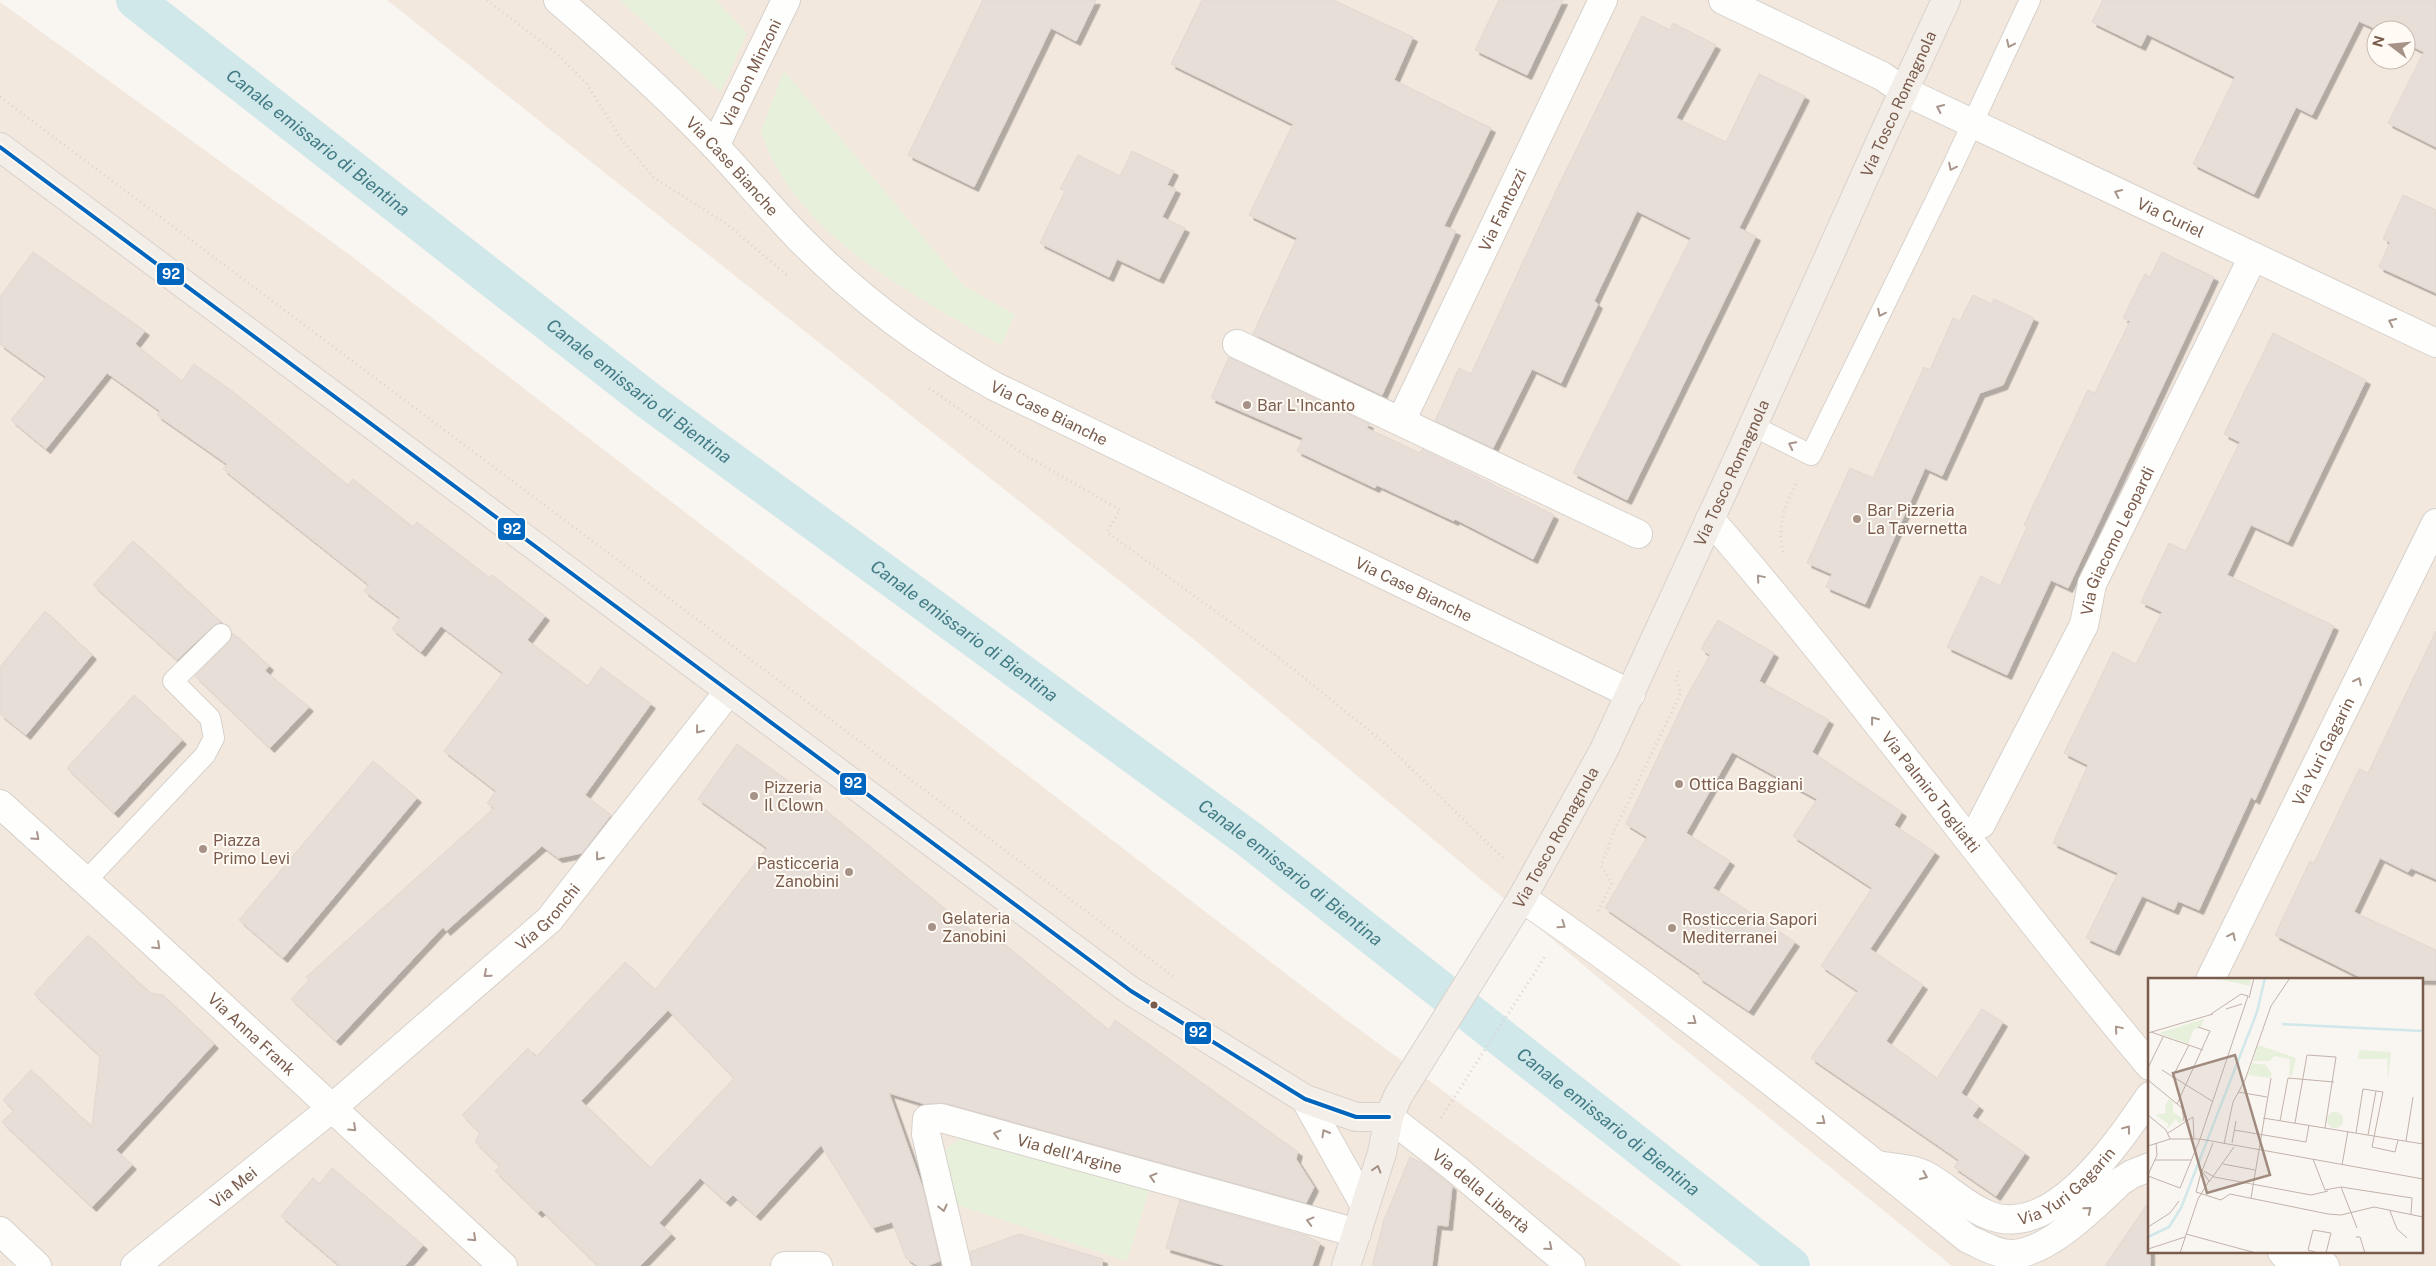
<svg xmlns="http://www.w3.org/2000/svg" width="2436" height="1266" font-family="'Public Sans',sans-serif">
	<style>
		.residential { fill: #f2e8de; fill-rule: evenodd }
		.green { fill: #e7f0db }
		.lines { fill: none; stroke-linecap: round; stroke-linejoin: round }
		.canal { stroke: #d0e8ea; stroke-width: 38 }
		.building { fill: #e6ded7; stroke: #e2d8d2; fill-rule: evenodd; filter: url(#shadow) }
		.service-casing { stroke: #d7d1cb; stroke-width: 22 }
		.minor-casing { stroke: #d7d1cb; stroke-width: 30 }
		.secondary-casing { stroke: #d9d2cb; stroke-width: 30 }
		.primary-casing { stroke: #dad1cc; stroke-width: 30 }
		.path { stroke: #dcd5d0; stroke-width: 3; stroke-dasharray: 1 4; stroke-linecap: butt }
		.service { stroke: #fefefd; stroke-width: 20 }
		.minor { stroke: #fefefd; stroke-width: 28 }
		.secondary { stroke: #fefefd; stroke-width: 28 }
		.primary { stroke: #f3eee8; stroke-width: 28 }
		.bus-1-casing { stroke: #fffaf3; stroke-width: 8 }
		.bus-1 { stroke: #0065bd; stroke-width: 4 }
		.oneway { stroke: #a8958b }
		.oneway2 { stroke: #a48f83 }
		.poi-dot { fill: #a69286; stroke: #fffaf3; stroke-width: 2 }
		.bus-dot { fill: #7a5c4d; stroke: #fffaf3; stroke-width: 2 }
		.labels { text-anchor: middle; stroke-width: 4; stroke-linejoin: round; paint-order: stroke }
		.street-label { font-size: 16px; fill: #7a5c4d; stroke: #fffaf3 }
		.poi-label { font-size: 16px; fill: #7a5c4d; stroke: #fffaf3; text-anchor: start }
		.water-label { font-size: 18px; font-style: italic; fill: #437c86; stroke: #fffaf3 }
		.inset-river { fill: none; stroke: #d0e8ea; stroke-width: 2.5 }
		.inset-road { fill: none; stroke: #c2b3aa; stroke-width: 1 }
		.view { fill: #9f8a7d; fill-opacity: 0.15; stroke: #9f8a7d; stroke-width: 2.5 }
		.inset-edge { fill: none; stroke: #7a5c4d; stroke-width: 2.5 }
		.line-badge { stroke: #fffaf3; stroke-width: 2 }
		.badge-label { font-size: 14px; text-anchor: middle; font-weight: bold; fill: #fff }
	</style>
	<defs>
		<filter id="shadow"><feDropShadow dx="4.5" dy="4.5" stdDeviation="0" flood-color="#0004"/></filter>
	</defs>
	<rect width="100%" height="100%" fill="#f9f5f0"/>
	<g class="residential">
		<path d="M 387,0 L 2436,0 L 2436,1266 L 1952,1266 L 1661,1030 L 1202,646 ZM 2376,30 L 2406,30 L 2406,60 L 2376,60 ZM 2150,980 L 2422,980 L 2422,1252 L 2150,1252 Z"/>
		<path d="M 0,2 L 354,258 L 1345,1019 L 1682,1266 L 0,1266 Z"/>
	</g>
	<g class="green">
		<path d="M 620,0 L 715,0 L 747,33 L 721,92 Z"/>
		<path d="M 784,71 L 963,285 L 1015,315 L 1001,345 C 913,295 793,234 761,131 Z"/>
		<path d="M 959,1139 L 1149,1190 L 1127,1261 L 957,1205 L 942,1152 Z"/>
	</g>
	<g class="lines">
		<path class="canal" id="s1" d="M 135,0 L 649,401 L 1249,839 L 1791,1266"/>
	</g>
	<g class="building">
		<path d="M 983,0 L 1096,0 L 1076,41 L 1051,28 L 974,187 L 908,155 Z"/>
		<path d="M 1202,0 L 1333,0 L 1413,37 L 1394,80 L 1491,128 L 1444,226 L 1456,231 L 1382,395 L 1253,334 L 1297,238 L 1249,215 L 1293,124 L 1171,64 Z"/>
		<path d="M 1499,0 L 1563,0 L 1527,75 L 1475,50 Z"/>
		<path d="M 2103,0 L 2436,0 L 2436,147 L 2388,123 L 2424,52 L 2406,43 L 2406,30 L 2378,30 L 2359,21 L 2312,115 L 2296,107 L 2254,194 L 2193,164 L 2235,77 L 2147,34 L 2141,46 L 2092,22 Z"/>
		<path d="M 1642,16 L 1670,30 L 1673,23 L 1716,45 L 1676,118 L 1726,142 L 1759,74 L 1805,96 L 1739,228 L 1756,236 L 1627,500 L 1573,473 L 1691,238 L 1637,211 L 1594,301 L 1598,304 L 1561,383 L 1532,369 L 1493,448 L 1435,421 L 1459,368 L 1471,374 L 1555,193 Z"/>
		<path d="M 1132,151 L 1174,171 L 1167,185 L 1176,189 L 1162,217 L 1185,228 L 1159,279 L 1117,259 L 1109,277 L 1040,243 L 1065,191 L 1060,189 L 1078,155 L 1120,176 Z"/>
		<path d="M 2403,195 L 2436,210 L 2436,293 L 2379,267 L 2390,242 L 2383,239 Z"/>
		<path d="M 33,252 L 145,331 L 135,344 L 182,381 L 194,364 L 236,394 L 348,485 L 353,479 L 413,527 L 417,522 L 490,578 L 492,575 L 545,616 L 527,640 L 588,686 L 601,667 L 651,704 L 585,795 L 611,815 L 582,853 L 558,858 L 542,846 L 446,931 L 443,927 L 336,1041 L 291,999 L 309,980 L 306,977 L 494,808 L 487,803 L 496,791 L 444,751 L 503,673 L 441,626 L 421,652 L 392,629 L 400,618 L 364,591 L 369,585 L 223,469 L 227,464 L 157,415 L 160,411 L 107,373 L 46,449 L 11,420 L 46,377 L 0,344 L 0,297 Z"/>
		<path d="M 2162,252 L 2214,277 L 2068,588 L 2051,580 L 2007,675 L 1947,647 L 1981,576 L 2000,586 L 2027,527 L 2024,525 L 2088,390 L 2095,393 L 2130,321 L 2123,318 L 2145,274 L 2150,277 Z"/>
		<path d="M 1973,295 L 1992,304 L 1994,299 L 2034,318 L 2003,385 L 1980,393 L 1942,476 L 1925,468 L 1865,604 L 1826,587 L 1832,574 L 1807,563 L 1850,468 L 1873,478 L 1924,367 L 1930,370 L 1953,318 L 1960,321 Z"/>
		<path d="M 2273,333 L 2366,380 L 2288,542 L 2251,525 L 2227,575 L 2334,626 L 2255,800 L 2251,797 L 2199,910 L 2178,901 L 2174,910 L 2142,896 L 2115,951 L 2086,938 L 2118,873 L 2053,843 L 2088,765 L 2064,753 L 2113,652 L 2136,664 L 2162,612 L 2141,602 L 2169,543 L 2186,551 L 2240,442 L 2224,434 Z"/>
		<path d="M 1229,357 L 1369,424 L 1367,428 L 1420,453 L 1422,449 L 1554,515 L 1533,559 L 1455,519 L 1454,521 L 1377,485 L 1375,488 L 1297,451 L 1303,438 L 1211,398 Z"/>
		<path d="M 133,541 L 221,622 L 213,626 L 177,660 L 93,585 Z"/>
		<path d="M 45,611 L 92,655 L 26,735 L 0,714 L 0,667 Z"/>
		<path d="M 1718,620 L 1774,653 L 1759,681 L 1829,720 L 1812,752 L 1902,812 L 1894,825 L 1935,852 L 1870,949 L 1923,985 L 1886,1041 L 1937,1078 L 1982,1009 L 2003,1022 L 1961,1093 L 1979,1106 L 1972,1116 L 2025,1153 L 1996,1196 L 1954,1167 L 1959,1160 L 1811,1058 L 1858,991 L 1821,966 L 1872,888 L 1793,836 L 1817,799 L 1732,752 L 1686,833 L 1730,861 L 1713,888 L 1795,942 L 1749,1011 L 1698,977 L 1700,974 L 1605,908 L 1647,837 L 1626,824 L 1688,694 L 1710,655 L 1701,649 Z"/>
		<path d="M 2436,631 L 2436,879 L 2411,868 L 2408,872 L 2380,858 L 2354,912 L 2436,950 L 2436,980 L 2366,980 L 2275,935 L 2310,861 L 2314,863 L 2359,769 L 2368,773 Z"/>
		<path d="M 233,633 L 269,666 L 265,671 L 309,707 L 270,748 L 195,676 L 229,642 Z"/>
		<path d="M 134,695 L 182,740 L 114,813 L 67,768 Z"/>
		<path d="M 737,744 L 805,793 L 983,940 L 992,934 L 1109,1030 L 1115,1020 L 1298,1152 L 1296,1159 L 1314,1187 L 1306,1203 L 945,1103 L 925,1104 L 889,1093 L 923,1189 L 940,1261 L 927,1266 L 918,1266 L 906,1258 L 892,1222 L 872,1228 L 821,1145 L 756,1216 L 733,1195 L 726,1202 L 700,1178 L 659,1223 L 671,1234 L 640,1266 L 598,1266 L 541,1210 L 538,1213 L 495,1171 L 500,1166 L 475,1142 L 480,1133 L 462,1115 L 528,1048 L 536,1057 L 625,962 L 655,990 L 767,848 L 698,799 ZM 668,1010 L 734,1078 L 650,1168 L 581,1101 Z"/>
		<path d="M 373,761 L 417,798 L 283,958 L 239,920 Z"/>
		<path d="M 88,935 L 150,993 L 163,995 L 214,1044 L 116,1150 L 132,1165 L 92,1207 L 2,1122 L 14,1110 L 3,1100 L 31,1070 L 92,1127 L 100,1056 L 34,994 Z"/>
		<path d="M 1410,1157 L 1424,1164 L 1452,1186 L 1448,1226 L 1437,1225 L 1432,1266 L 1372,1266 L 1384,1220 Z"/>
		<path d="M 332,1168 L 423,1245 L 405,1266 L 340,1266 L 281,1216 L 313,1178 L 319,1184 Z"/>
		<path d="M 1180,1200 L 1307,1236 L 1320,1243 L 1312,1266 L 1227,1266 L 1166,1248 Z"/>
		<path d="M 2150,1200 L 2150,1266 L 2105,1266 Z"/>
		<path d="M 1019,1234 L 1103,1259 L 1102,1266 L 972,1266 L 970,1252 Z"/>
	</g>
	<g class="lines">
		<g class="service-casing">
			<g id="service">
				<path d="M 1753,426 L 1811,455 L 1953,165 L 2030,0"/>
				<path d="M 85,882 L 205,755 L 214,738 L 210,718 L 173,681 L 221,634"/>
			</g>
		</g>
		<g class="minor-casing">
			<g id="minor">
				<path id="s2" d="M 558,0 C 613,47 667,95 716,147 C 744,177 770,208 798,237 C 856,296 922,346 994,386 L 1631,694"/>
				<path id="s3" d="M 1723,0 L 1882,76 L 1904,91 L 2436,343"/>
				<path id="s4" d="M 715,146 L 786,0"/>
				<path d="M 1237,344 L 1638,534"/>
				<path id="s5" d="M 1401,421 L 1603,0"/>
				<path id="s6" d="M 0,804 L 133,924 L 503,1266"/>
				<path id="s7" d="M 1981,824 L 2084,625 L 2092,584 L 2253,257"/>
				<path id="s8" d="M 2210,980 L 2436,523"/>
				<path id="s9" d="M 1389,1117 L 1456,1169 L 1571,1266"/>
				<path id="s10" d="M 1877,1165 C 1891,1168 1913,1168 1925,1175 C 1946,1186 1964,1205 1986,1214 C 2051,1244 2119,1141 2150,1096"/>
				<path d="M 0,1231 L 37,1266"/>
				<path id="s11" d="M 135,1266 L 332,1108 L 549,920 L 729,691"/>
				<path d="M 785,1266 L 818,1266"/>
				<path id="s12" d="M 957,1266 L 926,1134 L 927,1119 L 941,1118 L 1357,1233"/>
			</g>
		</g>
		<g class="secondary-casing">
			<g id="secondary">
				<path id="s13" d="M 1710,519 C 1863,695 1999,887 2150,1066"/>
				<path d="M 1522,898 C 1676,1004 1823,1121 1968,1239 C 1982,1245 1996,1254 2012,1254 C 2048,1254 2096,1204 2121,1181 L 2132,1174 L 2150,1167"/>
				<path d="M 1305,1099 L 1365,1206"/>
				<path d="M 2282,1252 L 2294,1266"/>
				<path d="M 2313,1252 L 2325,1266"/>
			</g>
		</g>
		<g class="primary-casing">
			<g id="primary">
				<path d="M 0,147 L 1131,991 L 1305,1099 L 1356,1117 L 1389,1117"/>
				<path id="s14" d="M 1346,1266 L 1382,1153 L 1389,1117 L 1398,1096 L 1522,898 L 1604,750 L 1742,450 L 1882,138 L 1946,0"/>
			</g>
		</g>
		<g class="path">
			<path d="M 487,0 L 558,55 L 587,84 L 619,136 L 653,177 L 728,225 L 789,277"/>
			<path d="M 0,97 L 1174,977"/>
			<path d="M 929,388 L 1028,457 L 1120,510 L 1107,532 L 1282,660 L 1387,745 L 1505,860"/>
			<path d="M 1783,552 C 1777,524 1785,505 1798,480"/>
			<path d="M 1598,911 L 1612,883 L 1601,866 L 1614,831 L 1681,693 L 1676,680 L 1679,671"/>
			<path d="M 1441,1118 L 1546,955"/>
		</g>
		<use href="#service" class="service"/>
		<use href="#minor" class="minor"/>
		<use href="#secondary" class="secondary"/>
		<use href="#primary" class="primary"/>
		<g class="bus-1-casing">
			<path id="bus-1" d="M 0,147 L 1131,991 L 1305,1099 L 1356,1117 L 1389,1117"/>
		</g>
		<use href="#bus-1" class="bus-1"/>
	</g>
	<defs><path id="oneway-chevron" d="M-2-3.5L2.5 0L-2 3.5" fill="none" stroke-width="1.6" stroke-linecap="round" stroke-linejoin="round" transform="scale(1.25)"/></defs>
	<g class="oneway">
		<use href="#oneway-chevron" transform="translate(2010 44) rotate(115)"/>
		<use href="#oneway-chevron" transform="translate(1940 108) rotate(-155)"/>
		<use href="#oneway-chevron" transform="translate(1952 167) rotate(116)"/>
		<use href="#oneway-chevron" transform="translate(2118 193) rotate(-155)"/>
		<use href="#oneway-chevron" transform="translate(1881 313) rotate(116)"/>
		<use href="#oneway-chevron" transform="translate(2392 322) rotate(-155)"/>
		<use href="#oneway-chevron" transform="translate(1792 445) rotate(-153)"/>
		<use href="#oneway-chevron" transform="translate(1760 578) rotate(-130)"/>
		<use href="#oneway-chevron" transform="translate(2358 681) rotate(-64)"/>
		<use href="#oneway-chevron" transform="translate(1874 720) rotate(-128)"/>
		<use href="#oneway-chevron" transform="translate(699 730) rotate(128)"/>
		<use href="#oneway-chevron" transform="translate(36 837) rotate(42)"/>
		<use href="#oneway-chevron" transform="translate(599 857) rotate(128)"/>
		<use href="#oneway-chevron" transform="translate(1562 925) rotate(35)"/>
		<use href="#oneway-chevron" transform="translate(2232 936) rotate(-64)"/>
		<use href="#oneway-chevron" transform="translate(157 946) rotate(43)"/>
		<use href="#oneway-chevron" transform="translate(487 974) rotate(139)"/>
		<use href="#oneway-chevron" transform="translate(1693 1021) rotate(37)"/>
		<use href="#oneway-chevron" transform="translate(2118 1029) rotate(-130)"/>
		<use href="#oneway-chevron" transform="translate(1822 1121) rotate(38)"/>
		<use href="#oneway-chevron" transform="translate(353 1128) rotate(43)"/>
		<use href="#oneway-chevron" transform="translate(2127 1129) rotate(-53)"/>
		<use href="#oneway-chevron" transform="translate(1325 1133) rotate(-120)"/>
		<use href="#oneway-chevron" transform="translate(997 1134) rotate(-164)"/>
		<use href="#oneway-chevron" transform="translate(1924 1176) rotate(24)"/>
		<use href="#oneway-chevron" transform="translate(1153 1177) rotate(-164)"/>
		<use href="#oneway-chevron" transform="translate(943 1208) rotate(77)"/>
		<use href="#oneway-chevron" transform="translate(2088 1210) rotate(-39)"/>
		<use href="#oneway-chevron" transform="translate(1310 1221) rotate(-165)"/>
		<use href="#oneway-chevron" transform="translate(473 1238) rotate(43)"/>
		<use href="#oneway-chevron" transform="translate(1549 1247) rotate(40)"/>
	</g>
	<use class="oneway2" href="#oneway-chevron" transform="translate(1377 1169) rotate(-73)"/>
	<g class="poi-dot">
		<circle cx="1247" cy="405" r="5"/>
		<circle cx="1857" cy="519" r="5"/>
		<circle cx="1679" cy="784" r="5"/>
		<circle cx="754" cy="796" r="5"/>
		<circle cx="203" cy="849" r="5"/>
		<circle cx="849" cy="872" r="5"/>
		<circle cx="932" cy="927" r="5"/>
		<circle cx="1672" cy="928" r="5"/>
	</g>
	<circle class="bus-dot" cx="1154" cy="1005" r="4.5"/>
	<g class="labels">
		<g class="street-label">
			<text dy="6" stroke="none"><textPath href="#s4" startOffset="81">Via Don Minzoni</textPath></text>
			<text dy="6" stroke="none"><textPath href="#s14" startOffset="1291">Via Tosco Romagnola</textPath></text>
			<text dy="6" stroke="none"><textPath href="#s2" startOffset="241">Via Case Bianche</textPath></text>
			<text dy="6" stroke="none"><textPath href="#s5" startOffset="234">Via Fantozzi</textPath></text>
			<text dy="6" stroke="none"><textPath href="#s3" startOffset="498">Via Curiel</textPath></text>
			<text dy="6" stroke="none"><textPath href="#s2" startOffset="646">Via Case Bianche</textPath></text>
			<text dy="6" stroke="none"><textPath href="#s14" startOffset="886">Via Tosco Romagnola</textPath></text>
			<text dy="6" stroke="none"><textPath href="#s7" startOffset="315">Via Giacomo Leopardi</textPath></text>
			<text dy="6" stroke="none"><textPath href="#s2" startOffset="1051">Via Case Bianche</textPath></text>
			<text dy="6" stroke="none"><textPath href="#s8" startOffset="255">Via Yuri Gagarin</textPath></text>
			<text dy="6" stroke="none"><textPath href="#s13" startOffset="351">Via Palmiro Togliatti</textPath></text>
			<text dy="6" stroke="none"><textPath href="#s14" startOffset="481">Via Tosco Romagnola</textPath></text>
			<text dy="6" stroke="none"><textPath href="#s11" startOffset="541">Via Gronchi</textPath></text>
			<text dy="6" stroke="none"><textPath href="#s6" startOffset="341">Via Anna Frank</textPath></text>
			<text dy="6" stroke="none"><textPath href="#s12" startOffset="298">Via dell'Argine</textPath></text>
			<text dy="6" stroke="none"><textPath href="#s10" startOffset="214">Via Yuri Gagarin</textPath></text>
			<text dy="6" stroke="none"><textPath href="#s11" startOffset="126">Via Mei</textPath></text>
			<text dy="6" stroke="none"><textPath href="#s9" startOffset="118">Via della Libertà</textPath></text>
		</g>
		<g class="poi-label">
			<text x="1257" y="411">Bar L'Incanto</text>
			<text x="1867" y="516">Bar Pizzeria<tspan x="1867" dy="18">La Tavernetta</tspan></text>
			<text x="1689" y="790">Ottica Baggiani</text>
			<text x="764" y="793">Pizzeria<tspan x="764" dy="18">Il Clown</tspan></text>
			<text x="213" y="846">Piazza<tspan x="213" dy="18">Primo Levi</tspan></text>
			<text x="839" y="869" text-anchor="end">Pasticceria<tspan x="839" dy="18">Zanobini</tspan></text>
			<text x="942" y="924">Gelateria<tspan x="942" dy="18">Zanobini</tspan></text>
			<text x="1682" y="925">Rosticceria Sapori<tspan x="1682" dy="18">Mediterranei</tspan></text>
		</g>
		<g class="water-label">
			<text dy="6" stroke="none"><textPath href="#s1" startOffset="232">Canale emissario di Bientina</textPath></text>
			<text dy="6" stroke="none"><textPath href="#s1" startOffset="638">Canale emissario di Bientina</textPath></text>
			<text dy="6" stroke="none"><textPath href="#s1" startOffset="1042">Canale emissario di Bientina</textPath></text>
			<text dy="6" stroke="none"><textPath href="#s1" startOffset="1448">Canale emissario di Bientina</textPath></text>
			<text dy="6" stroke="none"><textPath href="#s1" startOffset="1852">Canale emissario di Bientina</textPath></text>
		</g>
	</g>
	<g transform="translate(2148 978)">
		<rect width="275" height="275" fill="#f9f5f0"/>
		<path d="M 103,0 L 102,8 L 71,1 L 71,0 ZM 56,41 L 53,49 L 46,51 L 40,66 L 11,55 ZM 110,67 L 148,80 L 144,98 L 141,98 L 142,81 L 126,78 L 122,83 L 105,83 ZM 211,72 L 243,74 L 240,102 L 239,81 L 210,81 ZM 104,85 L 118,87 L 124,96 L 121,100 L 100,97 ZM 21,121 L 25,124 L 25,134 L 36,142 L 31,146 L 28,141 L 19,151 L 20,146 L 8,137 L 18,135 L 17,127 ZM179 142a8 8 0 1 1 16 0a8 8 0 1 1-16 0Z" fill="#e7f0db"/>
		<path class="inset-river" d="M 134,46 L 275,53M 0,259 L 21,249 L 33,230 L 109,34 L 117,0"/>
		<path class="inset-road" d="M 101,20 L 106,0M 78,31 L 94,26M 3,54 L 55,72M 0,55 L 65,36M 0,90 L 15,59M 14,92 L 64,123M 24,100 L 41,67M 0,102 L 34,130 L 36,143M 90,114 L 119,119M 29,126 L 62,53 L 50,49M 0,137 L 18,152 L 22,161M 115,140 L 275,166M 132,143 L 140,100 L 186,104M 147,145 L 159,77 L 188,79 L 177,150M 86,152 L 158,164 L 161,147M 20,155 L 45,139 L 46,161M 208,155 L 215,111 L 228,113M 220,157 L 228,113 L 235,114 L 224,169 L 247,174 L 250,162M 52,161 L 100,18 L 93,16 L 63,36M 258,163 L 265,119M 84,165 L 88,143M 76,166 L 85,124 L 97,102 L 123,28 L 142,0M 0,168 L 22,161 L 52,161 L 275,201M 165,181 L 177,212 L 193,209 L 209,250M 7,182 L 43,182M 75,186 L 107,192M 194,187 L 200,153M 54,191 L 48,214 L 73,222 L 82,216 L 180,236 L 193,237 L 226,229 L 275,239M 56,193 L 66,199 L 163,217 L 180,213M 0,197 L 9,177 L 8,165M 0,198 L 32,210 L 52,161M 61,204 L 86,169M 193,209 L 264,220 L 263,236M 103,220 L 123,100M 242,233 L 249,251 L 259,260M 0,249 L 22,235 L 31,223M 38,256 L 108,275M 208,259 L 212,259 L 217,275M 0,271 L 37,259M 32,275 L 50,221 L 61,203 L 54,193 L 65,165M 170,275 L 160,272 L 165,252 L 183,255 L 178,275"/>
		<path class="view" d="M 87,77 L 122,197 L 59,215 L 25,95 Z"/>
		<rect width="275" height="275" class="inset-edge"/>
	</g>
	<g class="line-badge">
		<rect x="156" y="262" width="29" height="24" rx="5" fill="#0065bd"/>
		<rect x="497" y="517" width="29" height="24" rx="5" fill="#0065bd"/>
		<rect x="839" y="772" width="28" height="24" rx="5" fill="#0065bd"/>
		<rect x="1184" y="1021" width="28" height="24" rx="5" fill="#0065bd"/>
	</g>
	<g class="badge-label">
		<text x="171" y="279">92</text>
		<text x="512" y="534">92</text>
		<text x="853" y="788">92</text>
		<text x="1198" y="1037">92</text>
	</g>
	<g transform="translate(2391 45) rotate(286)"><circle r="24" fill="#fffaf3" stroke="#cabbb1"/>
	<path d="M0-4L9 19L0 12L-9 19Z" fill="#a69286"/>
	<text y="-8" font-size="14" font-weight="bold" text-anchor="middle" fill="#7a5c4d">N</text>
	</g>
</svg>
